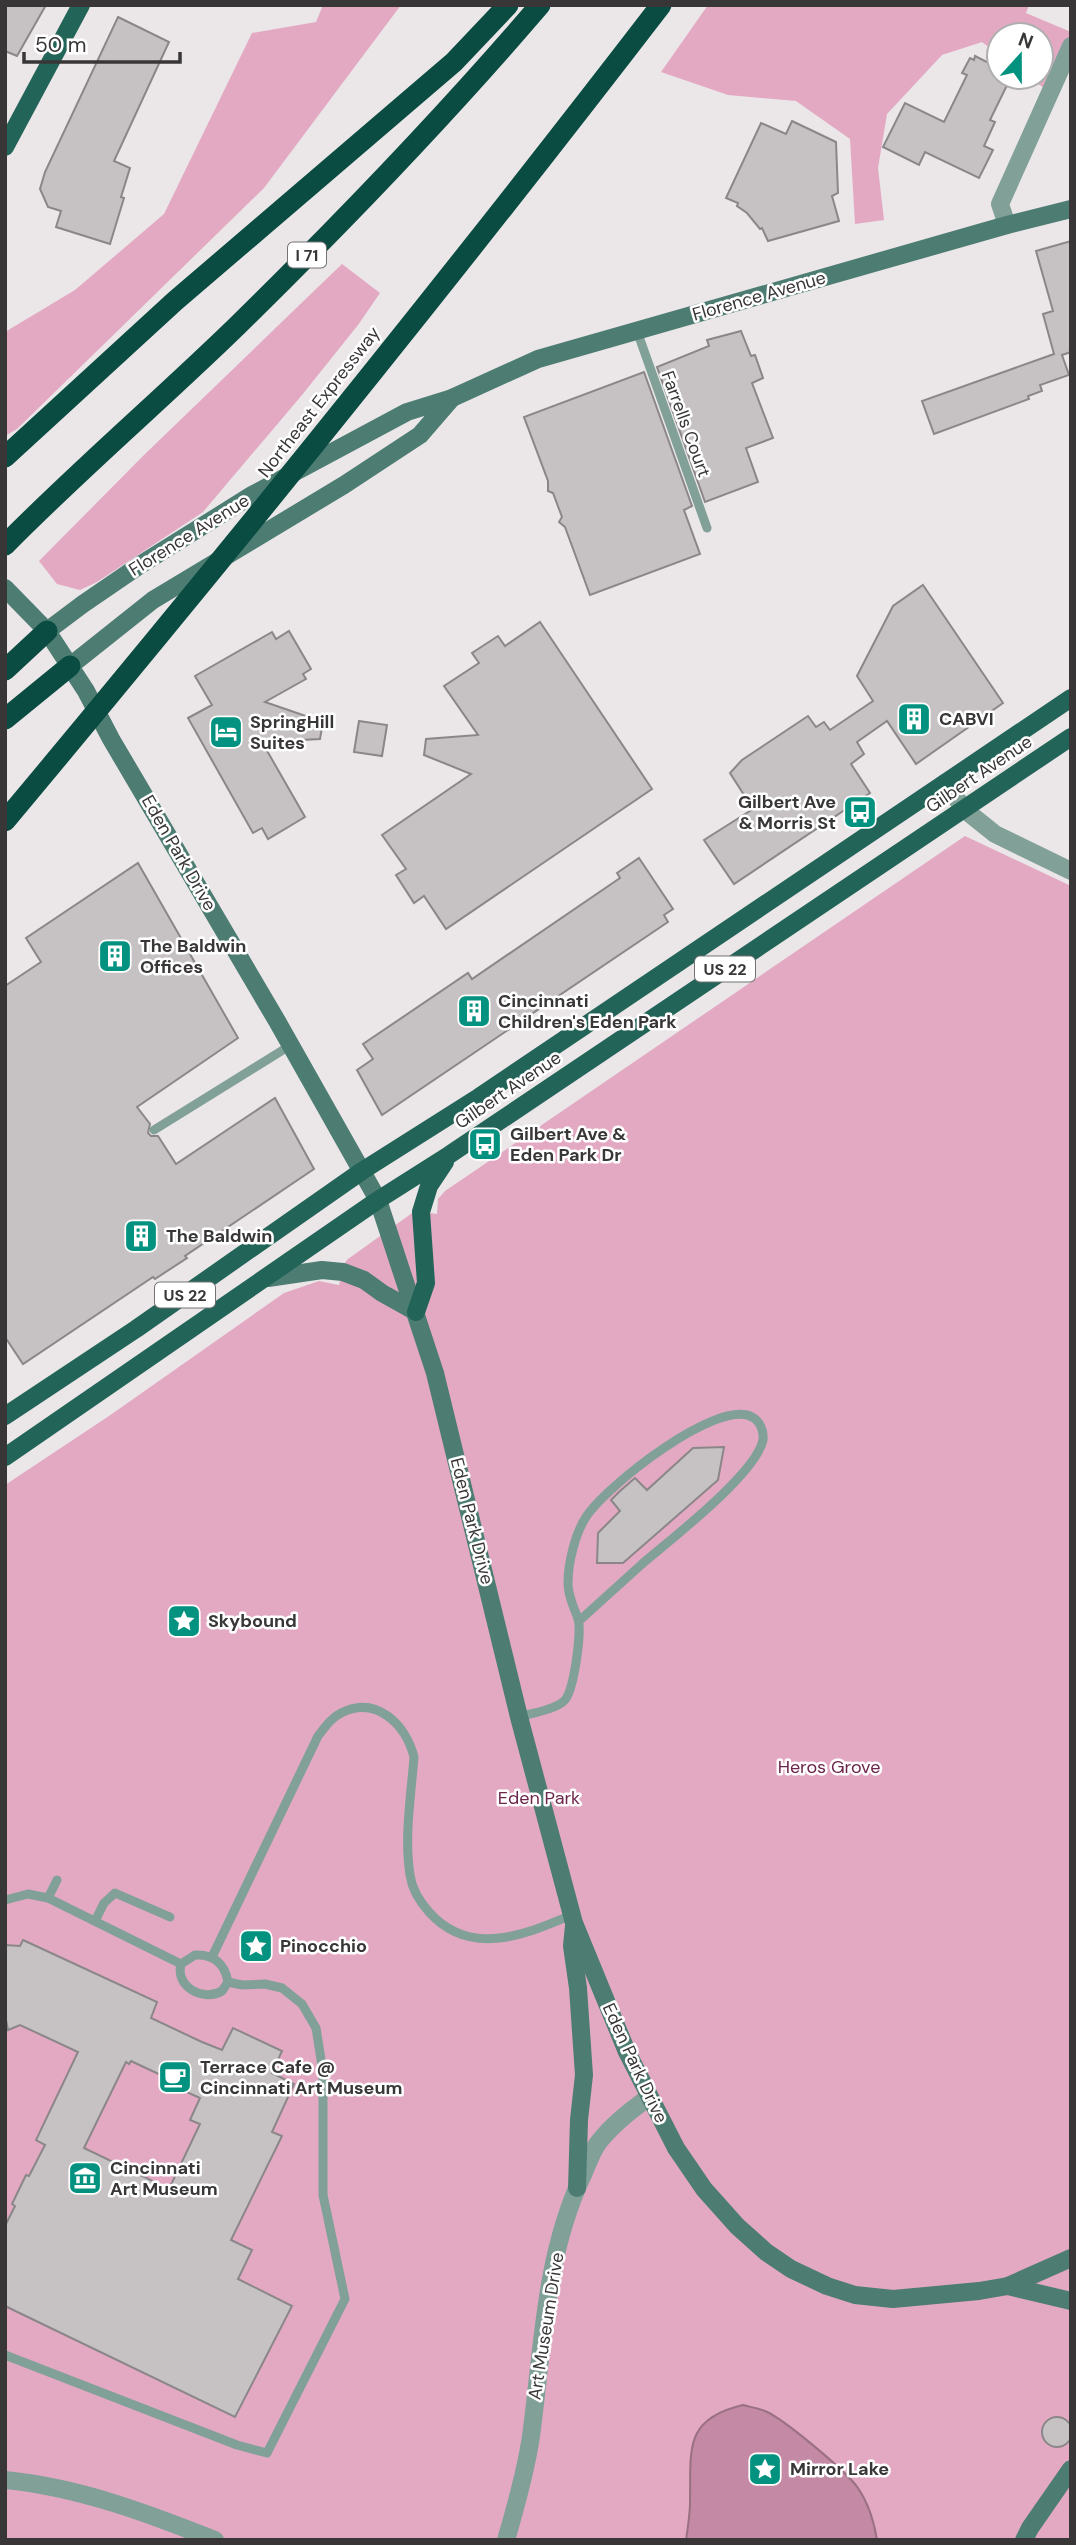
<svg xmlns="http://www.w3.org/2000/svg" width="1076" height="2545" font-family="'DM Sans',sans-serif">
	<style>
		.green { fill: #e3a9c3 }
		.water { fill: #c489a4; stroke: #9a7083; stroke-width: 2 }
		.building { fill: #c6c1c3; stroke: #8b8789; stroke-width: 2; fill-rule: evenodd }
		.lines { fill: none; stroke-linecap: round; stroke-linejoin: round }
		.lane { stroke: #81a098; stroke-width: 9 }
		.street { stroke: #81a098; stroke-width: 18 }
		.secondary { stroke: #4d7d72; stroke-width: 18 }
		.primary { stroke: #236458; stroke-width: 18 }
		.highway { stroke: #0a4c41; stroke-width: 21 }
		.labels { text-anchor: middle; stroke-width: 5; stroke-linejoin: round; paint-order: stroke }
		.shield { fill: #fff; stroke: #747273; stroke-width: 2 }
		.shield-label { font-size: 16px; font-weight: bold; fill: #383637 }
		.street-label { font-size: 18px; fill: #383637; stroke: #fff }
		.poi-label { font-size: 18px; font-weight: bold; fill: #383637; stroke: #fff; text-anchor: start }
		.park-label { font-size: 18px; fill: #6c254b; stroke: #fff }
	</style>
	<rect width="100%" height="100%" fill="#ebe6e8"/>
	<g class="green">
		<path d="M 323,5 L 401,5 L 264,188 L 17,429 L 5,436 L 5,332 L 75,290 L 164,214 L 252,33 L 316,22 Z"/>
		<path d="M 708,5 L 1029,5 L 1026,13 L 1071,32 L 1071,46 L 1049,92 L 1029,77 L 1041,77 L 1041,35 L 999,35 L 999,55 L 982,42 L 942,55 L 887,114 L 878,168 L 884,220 L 855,224 L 850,139 L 796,101 L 728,95 L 661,72 Z"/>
		<path d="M 342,264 L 380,293 L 358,325 L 302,395 L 203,512 L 97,582 L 80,590 L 57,584 L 39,561 L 145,454 Z"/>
		<path d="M 965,836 L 1071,886 L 1071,2540 L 5,2540 L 5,1485 L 109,1416 L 284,1293 L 319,1281 L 339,1285 L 344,1264 L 348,1259 L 415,1211 L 437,1214 L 438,1199 L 445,1191 Z"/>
	</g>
	<path class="water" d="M 743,2405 C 750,2407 758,2408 765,2411 C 784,2419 846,2471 858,2488 C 869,2504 874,2521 877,2540 L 686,2540 C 688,2527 690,2514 690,2502 C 691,2450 683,2419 743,2405 Z"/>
	<g class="building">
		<path d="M 5,5 L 46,5 L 17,56 L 5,51 Z"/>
		<path d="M 118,17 L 169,42 L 114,161 L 130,168 L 121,197 L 124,198 L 110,244 L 56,227 L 61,211 L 48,207 L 40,189 L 45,172 Z"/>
		<path d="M 975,56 L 999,68 L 999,77 L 1011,77 L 990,120 L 995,122 L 984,146 L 993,150 L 979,178 L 925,152 L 919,165 L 883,147 L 905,103 L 944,122 L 967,75 L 962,73 L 970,58 L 974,60 Z"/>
		<path d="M 792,121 L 836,142 L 838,193 L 832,196 L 839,221 L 768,241 L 762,228 L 760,229 L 747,213 L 737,206 L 738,203 L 726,198 L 761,123 L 786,134 Z"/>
		<path d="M 1071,241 L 1071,352 L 1062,355 L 1069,375 L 1040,385 L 1042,391 L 1028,396 L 1029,399 L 934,434 L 922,401 L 1054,354 L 1043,314 L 1053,311 L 1036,251 Z"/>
		<path d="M 741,331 L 751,356 L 755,355 L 763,378 L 752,383 L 773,438 L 746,448 L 758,482 L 705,502 L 657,367 L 709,346 L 707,340 Z"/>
		<path d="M 644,372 L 692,506 L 684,510 L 700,554 L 590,595 L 565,527 L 559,522 L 562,517 L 553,493 L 548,491 L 548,481 L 524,417 Z"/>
		<path d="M 923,585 L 1003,703 L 916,764 L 887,721 L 857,742 L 864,754 L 851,764 L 870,793 L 734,884 L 704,840 L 753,809 L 730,773 L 742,760 L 808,716 L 816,727 L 824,722 L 830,730 L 873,701 L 857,676 L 893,606 Z"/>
		<path d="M 540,622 L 652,789 L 446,929 L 424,896 L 414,903 L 396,875 L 406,869 L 382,835 L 471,774 L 424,755 L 426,739 L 478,735 L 444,686 L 479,663 L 472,653 L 498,636 L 505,646 Z"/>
		<path d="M 289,631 L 311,669 L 303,674 L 306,679 L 265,702 L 323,722 L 320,739 L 262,742 L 305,817 L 268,839 L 262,828 L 253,833 L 188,718 L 212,705 L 195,676 L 272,632 L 276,639 Z"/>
		<path d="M 359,721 L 387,725 L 382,756 L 354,752 Z"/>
		<path d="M 639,858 L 673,909 L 664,915 L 668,922 L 382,1115 L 357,1070 L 373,1059 L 363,1044 L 468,973 L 472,979 L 620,878 L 617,873 Z"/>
		<path d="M 138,863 L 238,1038 L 137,1107 L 150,1124 L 148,1133 L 151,1136 L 158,1136 L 176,1164 L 275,1098 L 314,1169 L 185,1256 L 187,1258 L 155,1279 L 153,1277 L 23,1364 L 5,1337 L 5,986 L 41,962 L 26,938 Z"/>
		<path d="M 724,1447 L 718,1480 L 623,1563 L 597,1563 L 598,1533 L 620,1511 L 611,1500 L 620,1491 L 635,1478 L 647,1490 L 693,1448 Z"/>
		<path d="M 23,1940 L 157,2002 L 151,2018 L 202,2042 L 222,2050 L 233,2028 L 282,2051 L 272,2073 L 294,2084 L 272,2132 L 282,2136 L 231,2240 L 252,2250 L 238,2279 L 292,2306 L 235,2417 L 5,2306 L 5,2226 L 15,2206 L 12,2204 L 26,2175 L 29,2176 L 45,2145 L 36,2140 L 78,2052 L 20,2025 L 8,2030 L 5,2015 L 5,1945 L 20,1946 ZM 131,2061 L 182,2085 L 180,2089 L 200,2098 L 190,2120 L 200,2124 L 169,2189 L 84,2148 L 126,2062 L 129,2064 Z"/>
		<circle cx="1057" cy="2432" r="15"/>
	</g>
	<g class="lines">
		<g class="lane">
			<path d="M 637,331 L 707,528"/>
			<path d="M 154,1130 L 291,1045"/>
			<path d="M 519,1717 C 532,1713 554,1710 564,1701 C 574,1692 582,1631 578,1619 C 574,1607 568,1597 568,1583 C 568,1563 575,1534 586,1517 C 605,1487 717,1398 752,1417 C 760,1421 764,1431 763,1440 C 756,1474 670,1540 642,1564 C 621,1583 600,1602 579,1621"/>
			<path d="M 48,1898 L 57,1880"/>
			<path d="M 5,1900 L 28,1894 L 48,1898 L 181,1964"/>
			<path d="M 95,1921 L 104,1903 L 115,1893 L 170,1917"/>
			<path d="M 195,1955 C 214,1954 225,1964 228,1982 L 222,1991 C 203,2002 175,1987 181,1964 Z"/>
			<path d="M 212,1957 L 318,1736 C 325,1727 331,1718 341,1713 C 377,1695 406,1725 414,1757 C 411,1796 404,1837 410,1875 C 412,1889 420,1902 429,1912 C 470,1958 524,1935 572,1915"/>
			<path d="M 5,2355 L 237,2445 L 267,2453 L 345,2299 L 323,2195 L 323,2072 L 316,2028 L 302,2004 L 282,1988 L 265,1984 L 242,1985 L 228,1982"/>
		</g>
		<g class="street">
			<path d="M 1007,225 L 1000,204 L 1071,46"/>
			<path d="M 945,783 L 965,810 L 995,834 L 1071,871"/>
			<path d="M 5,2480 C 78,2487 147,2513 215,2540"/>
			<path d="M 506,2540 C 516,2506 526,2471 531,2436 C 543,2349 544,2258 582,2177 C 587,2166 591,2153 598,2143 C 613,2124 630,2111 649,2097"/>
		</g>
		<g class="secondary">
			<path d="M 5,588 L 47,631 L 86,691 L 111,739 L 277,1021 L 378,1200 L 435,1373 L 519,1717 L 574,1923 L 627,2052 L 676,2148 L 704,2189 L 737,2226 L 766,2252 L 791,2269 L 827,2286 L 855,2295 L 893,2299 L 979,2291 L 1008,2286 L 1071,2258"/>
			<path d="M 47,631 L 83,604 L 140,565 L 252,495 L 407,412 L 452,398 L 538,359 L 1007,225 L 1071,209"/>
			<path d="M 70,666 L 153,600 L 344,485 L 420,435 L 452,398"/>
			<path d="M 268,1278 L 322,1270 L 343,1272 L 364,1280 L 382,1293 L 416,1312"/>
			<path d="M 574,1926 L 572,1946 L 578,1988 L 584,2075 L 579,2120 L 577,2188"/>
			<path d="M 1008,2286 L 1071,2301"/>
			<path d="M 1024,2540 L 1030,2528 L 1071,2469"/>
		</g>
		<g class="primary">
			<path d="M 5,147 L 81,5"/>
			<path d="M 416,1312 L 426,1283 L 421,1212 L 429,1186 L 445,1162"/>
			<path d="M 5,1416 L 136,1329 L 362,1171 L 479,1097 L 1071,698"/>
			<path d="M 5,1457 L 378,1200 L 449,1155 L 1071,737"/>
		</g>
		<g class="highway">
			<path d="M 5,457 L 175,301 L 454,62 L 508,5"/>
			<path d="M 5,545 C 80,469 161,400 237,326 C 342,223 444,117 540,5"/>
			<path d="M 5,670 L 47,631"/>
			<path d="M 5,719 L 70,666"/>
			<path d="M 5,821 C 229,553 448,282 661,5"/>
		</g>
	</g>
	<defs>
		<g id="building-square" transform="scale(1.75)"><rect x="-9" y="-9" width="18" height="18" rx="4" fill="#02927f" stroke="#fff"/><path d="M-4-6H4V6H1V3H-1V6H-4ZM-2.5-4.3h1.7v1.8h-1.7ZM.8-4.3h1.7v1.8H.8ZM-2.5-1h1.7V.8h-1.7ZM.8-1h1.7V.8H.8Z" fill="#fff"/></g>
		<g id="hotel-square" transform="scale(1.75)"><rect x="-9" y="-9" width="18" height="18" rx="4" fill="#02927f" stroke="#fff"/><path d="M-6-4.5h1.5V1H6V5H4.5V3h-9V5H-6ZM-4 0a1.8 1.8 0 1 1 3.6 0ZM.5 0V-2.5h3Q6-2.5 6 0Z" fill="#fff"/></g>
		<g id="bus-square" transform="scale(1.75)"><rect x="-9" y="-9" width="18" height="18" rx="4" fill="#02927f" stroke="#fff"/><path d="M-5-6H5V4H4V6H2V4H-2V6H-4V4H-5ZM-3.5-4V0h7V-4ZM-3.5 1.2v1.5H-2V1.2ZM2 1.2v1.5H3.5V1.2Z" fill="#fff"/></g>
		<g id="sight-square" transform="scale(1.75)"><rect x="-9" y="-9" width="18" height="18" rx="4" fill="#02927f" stroke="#fff"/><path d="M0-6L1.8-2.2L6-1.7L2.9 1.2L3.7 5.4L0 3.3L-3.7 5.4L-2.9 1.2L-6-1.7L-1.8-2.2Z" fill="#fff"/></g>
		<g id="cafe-square" transform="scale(1.75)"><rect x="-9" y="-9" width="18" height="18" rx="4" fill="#02927f" stroke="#fff"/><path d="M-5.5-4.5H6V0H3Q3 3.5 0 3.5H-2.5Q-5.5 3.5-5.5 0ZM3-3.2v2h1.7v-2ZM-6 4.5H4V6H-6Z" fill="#fff"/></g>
		<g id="museum-square" transform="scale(1.75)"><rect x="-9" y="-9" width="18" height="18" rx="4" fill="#02927f" stroke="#fff"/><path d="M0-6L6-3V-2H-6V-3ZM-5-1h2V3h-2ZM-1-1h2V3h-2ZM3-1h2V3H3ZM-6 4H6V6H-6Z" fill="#fff"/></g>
	</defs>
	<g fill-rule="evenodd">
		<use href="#building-square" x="914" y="719"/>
		<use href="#hotel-square" x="226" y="732"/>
		<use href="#bus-square" x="860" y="812"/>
		<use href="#building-square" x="115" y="956"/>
		<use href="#building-square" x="474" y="1011"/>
		<use href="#bus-square" x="485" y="1144"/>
		<use href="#building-square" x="141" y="1236"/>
		<use href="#sight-square" x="184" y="1621"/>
		<use href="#sight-square" x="256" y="1946"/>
		<use href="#cafe-square" x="175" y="2077"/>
		<use href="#museum-square" x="85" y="2178"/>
		<use href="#sight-square" x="765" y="2469"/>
	</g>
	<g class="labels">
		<g class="shield">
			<rect x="288" y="242.5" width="38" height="25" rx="5"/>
			<rect x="695" y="956.5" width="60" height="25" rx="5"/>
			<rect x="155" y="1282.5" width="60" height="25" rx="5"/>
		</g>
		<g class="shield-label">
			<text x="307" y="261">I 71</text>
			<text x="725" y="975">US 22</text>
			<text x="185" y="1301">US 22</text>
		</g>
		<g class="street-label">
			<text transform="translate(759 296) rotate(-16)" y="6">Florence Avenue</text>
			<text transform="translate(319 402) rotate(-52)" y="6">Northeast Expressway</text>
			<text transform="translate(686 424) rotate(70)" y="6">Farrells Court</text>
			<text transform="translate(189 535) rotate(-32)" y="6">Florence Avenue</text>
			<text transform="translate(979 774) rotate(-34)" y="6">Gilbert Avenue</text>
			<text transform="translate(179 853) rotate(60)" y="6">Eden Park Drive</text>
			<text transform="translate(508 1090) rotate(-34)" y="6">Gilbert Avenue</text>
			<text transform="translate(472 1521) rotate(76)" y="6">Eden Park Drive</text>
			<text transform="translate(635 2063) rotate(65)" y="6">Eden Park Drive</text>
			<text transform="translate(546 2326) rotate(-81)" y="6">Art Museum Drive</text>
		</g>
		<g class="poi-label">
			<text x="939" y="725">CABVI</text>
			<text x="250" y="728">SpringHill<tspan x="250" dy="21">Suites</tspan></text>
			<text x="836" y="808" text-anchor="end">Gilbert Ave<tspan x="836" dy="21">&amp; Morris St</tspan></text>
			<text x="140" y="952">The Baldwin<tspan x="140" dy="21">Offices</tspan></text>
			<text x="498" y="1007">Cincinnati<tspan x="498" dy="21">Children's Eden Park</tspan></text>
			<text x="510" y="1140">Gilbert Ave &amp;<tspan x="510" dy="21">Eden Park Dr</tspan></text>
			<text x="166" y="1242">The Baldwin</text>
			<text x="208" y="1627">Skybound</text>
			<text x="280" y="1952">Pinocchio</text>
			<text x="200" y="2073">Terrace Cafe @<tspan x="200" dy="21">Cincinnati Art Museum</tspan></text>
			<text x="110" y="2174">Cincinnati<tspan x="110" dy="21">Art Museum</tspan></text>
			<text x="790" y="2475">Mirror Lake</text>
		</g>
		<g class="park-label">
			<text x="829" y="1773">Heros Grove</text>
			<text x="539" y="1804">Eden Park</text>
		</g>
	</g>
	<rect width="1076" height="2545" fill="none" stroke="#383637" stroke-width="14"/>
	<g transform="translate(1020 56) rotate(21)"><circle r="33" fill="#ffffff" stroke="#afafaf" stroke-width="2"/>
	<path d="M0-5L12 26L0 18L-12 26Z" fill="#02927f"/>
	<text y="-10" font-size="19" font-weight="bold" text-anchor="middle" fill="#383637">N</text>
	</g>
	<path d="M24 52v10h156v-10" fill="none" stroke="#383637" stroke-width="3.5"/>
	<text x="35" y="52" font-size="21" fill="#383637" stroke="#ffffff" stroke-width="5" paint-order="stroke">50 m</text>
</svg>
